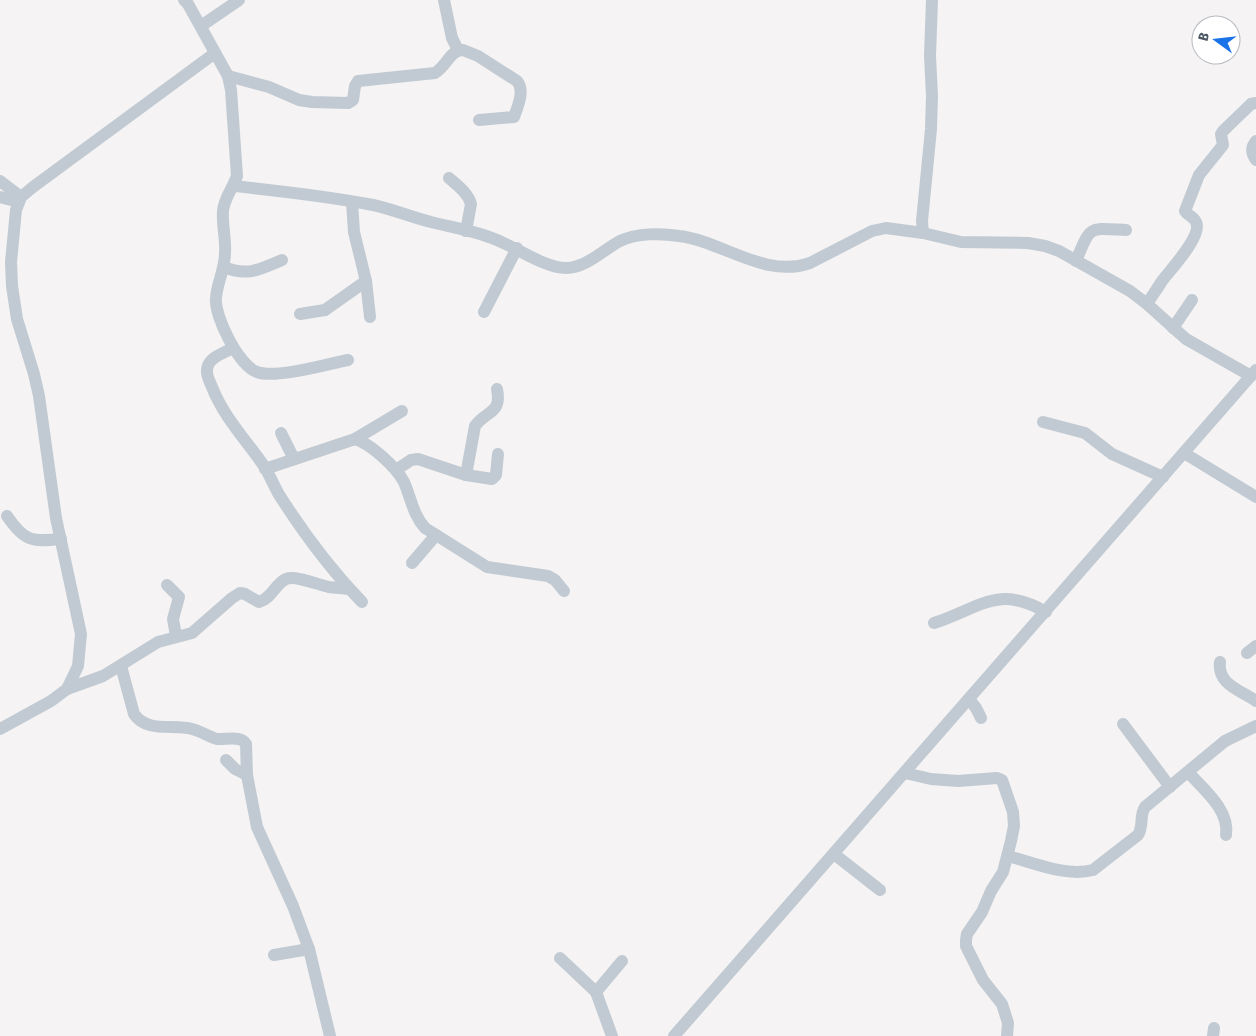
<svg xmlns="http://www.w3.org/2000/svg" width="1256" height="1036" font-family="'Fira Sans Condensed',sans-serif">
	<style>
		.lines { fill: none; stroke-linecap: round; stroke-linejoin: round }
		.minor { stroke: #c1cad2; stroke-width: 12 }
	</style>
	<rect width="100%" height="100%" fill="#f5f3f3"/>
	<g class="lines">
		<g class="minor">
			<path d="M 184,0 L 188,4 L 228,76 L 231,90 L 237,176 C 233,188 224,198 223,211 C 222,225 226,239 225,253 C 225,269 217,283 216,298 C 214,316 239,366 257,372 C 276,379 327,364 348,360"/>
			<path d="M 444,0 L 452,38 L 458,50"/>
			<path d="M 201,26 L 239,0"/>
			<path d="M 228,76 L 269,87 L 299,100 L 312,102 L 348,103 L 353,100 L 355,86 L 358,81 L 435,73 C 446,67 450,50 463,50 L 478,56 L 517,81 C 525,90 518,106 514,117 L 479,120"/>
			<path d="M 1256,141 C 1251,147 1251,153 1256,160"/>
			<path d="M 449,178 C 457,185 468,193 471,204 L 466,231"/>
			<path d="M 0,181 L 21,197"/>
			<path d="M 234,186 C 280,191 327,196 373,205 C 392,209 411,217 431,222 C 450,227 470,230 489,237 C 512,244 543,268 566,268 C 586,268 603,250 620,241 C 637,233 661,233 679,236 C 722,241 765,279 810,263 L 872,231 L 886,228 L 923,233 L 961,242 L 1028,243 L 1045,246 L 1059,251 L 1130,291 L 1147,304 L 1186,339 L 1251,376"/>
			<path d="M 0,197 L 19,202"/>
			<path d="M 352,202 L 354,232 L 366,281 L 370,317"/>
			<path d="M 923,233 L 922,221 L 931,129 L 932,96 L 930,56 L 932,0"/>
			<path d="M 1076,261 C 1091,225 1088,228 1126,230"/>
			<path d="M 224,267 C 247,277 261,269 282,260"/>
			<path d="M 1147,304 C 1152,296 1157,289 1162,281 C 1170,270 1203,236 1196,222 C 1194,217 1187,215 1185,211 L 1199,175 L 1223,145 L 1221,134 L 1223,131 L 1251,104 L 1256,103"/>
			<path d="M 484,312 L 517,248"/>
			<path d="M 300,314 L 325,310 L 366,281"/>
			<path d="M 1173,328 L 1192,300"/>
			<path d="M 233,348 C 222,354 206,358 207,372 C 207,377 210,382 212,387 C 224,418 248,442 266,469 C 270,477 274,485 278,493 C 302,531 330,569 362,602"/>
			<path d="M 1043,422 L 1085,433 L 1112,454 L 1163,477"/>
			<path d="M 281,433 L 294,459"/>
			<path d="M 355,439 C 371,444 396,467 404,482 C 411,498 413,515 425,528 L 487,567 L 548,576 L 555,580 L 564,591"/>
			<path d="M 1184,453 L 1256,497"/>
			<path d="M 265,469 L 355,439 L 402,411"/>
			<path d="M 396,470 L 411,460 L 418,459 L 466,475 L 492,479 L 496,475 L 498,454"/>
			<path d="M 466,475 L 475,426 C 487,410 502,414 497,389"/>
			<path d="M 7,516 C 24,541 31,542 61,539"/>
			<path d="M 412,563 L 436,535"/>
			<path d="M 167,585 L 179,597 L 173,619 L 176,636"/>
			<path d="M 934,623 C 980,608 998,584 1046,612"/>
			<path d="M 1247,653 L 1256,646"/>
			<path d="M 1220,662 C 1217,684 1240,690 1256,701"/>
			<path d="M 121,666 L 134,714 C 147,733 173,724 192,729 C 201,731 209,737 217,739 C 226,740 241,735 246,744 L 247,775 L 257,827 L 293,906 L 309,949 L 330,1036"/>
			<path d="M 67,689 L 103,676 L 158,642 L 192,633 L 232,598 L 240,593 L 245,594 L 259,602 C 272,598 275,584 286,579 C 295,575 319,585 329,587 C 335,588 342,588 349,589"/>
			<path d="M 969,699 L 976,708 L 981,718"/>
			<path d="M 1123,724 L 1170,787"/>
			<path d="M 0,729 L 51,701 L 67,689 L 78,666 L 81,634 L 56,518 L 39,396 L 34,374 L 17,319 L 12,286 L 11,262 L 16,210 L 21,197 L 33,187 L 215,53"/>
			<path d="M 226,760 L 235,769 L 247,775"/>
			<path d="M 1188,772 C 1203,789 1230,810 1226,835"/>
			<path d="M 905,773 L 931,779 L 958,781 L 997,778 L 1002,780 L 1013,812 L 1014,826 L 1011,841 L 1003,872 L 991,891 L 982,912 L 967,934 L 966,940 L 966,946 L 983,980 L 1002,1004 L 1008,1023 L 1007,1036"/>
			<path d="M 834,854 L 880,890"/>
			<path d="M 1008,856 C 1034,863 1066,877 1093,870 L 1138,835 C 1144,826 1139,816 1145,807 L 1225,741 L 1256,726"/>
			<path d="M 274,955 L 309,949"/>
			<path d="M 560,958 L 596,992 L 612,1036"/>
			<path d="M 596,992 L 622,961"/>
			<path d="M 674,1036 L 1256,370"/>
			<path d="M 1213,1036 L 1214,1028"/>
		</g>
	</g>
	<g transform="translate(1216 40) rotate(285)"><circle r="24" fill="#ffffff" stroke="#b7bbc0"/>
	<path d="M0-4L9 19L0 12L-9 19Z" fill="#1a73e8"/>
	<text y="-8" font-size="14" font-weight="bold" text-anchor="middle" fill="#4a5661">B</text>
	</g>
</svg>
